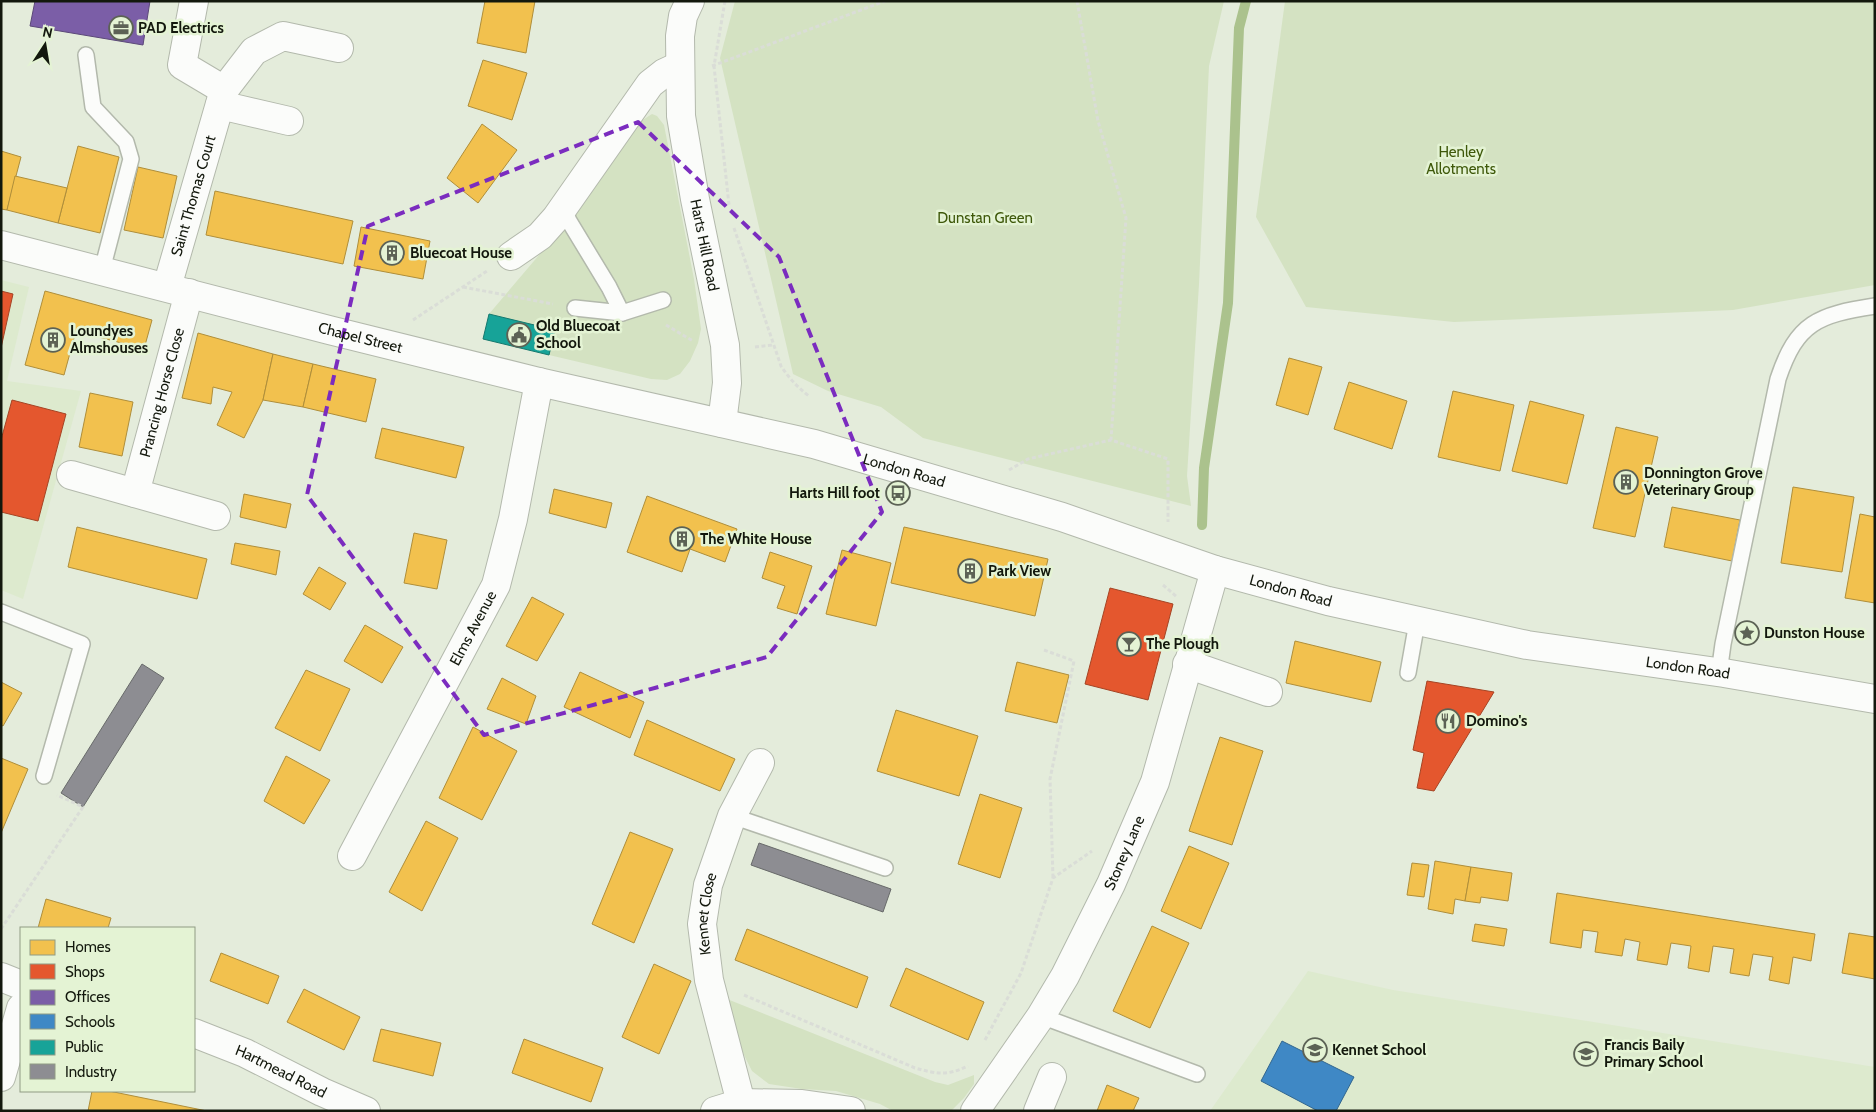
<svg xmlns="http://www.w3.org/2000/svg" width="1876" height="1112" font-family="Cabin,sans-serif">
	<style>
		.built { fill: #ddeace }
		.green { fill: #d4e2c2 }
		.homes { fill: #f2c14e; stroke: #af8e3a }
		.shops { fill: #e4572e; stroke: #a54424 }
		.offices { fill: #7b5ea7; stroke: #5c4979 }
		.schools { fill: #3f88c5; stroke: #32668e }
		.public { fill: #17a398; stroke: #16796e }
		.industry { fill: #8d8d92; stroke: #686a6a }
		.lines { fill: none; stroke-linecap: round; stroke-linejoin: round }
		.stream { stroke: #abc28d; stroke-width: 10 }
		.lane-casing { stroke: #b3b9ac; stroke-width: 18 }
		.street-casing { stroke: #b3b9ac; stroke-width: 30 }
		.secondary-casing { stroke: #b3b9ac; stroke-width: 30 }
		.primary-casing { stroke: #b3b9ac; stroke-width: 30 }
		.path { stroke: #daddd7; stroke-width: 3; stroke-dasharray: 4 2.5; stroke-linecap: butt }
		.lane { stroke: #fbfcfa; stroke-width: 15 }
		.street { stroke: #fbfcfa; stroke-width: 28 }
		.secondary { stroke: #fbfcfa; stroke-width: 28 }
		.primary { stroke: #fbfcfa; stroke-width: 28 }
		.marked { fill: none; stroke: #7b2cbf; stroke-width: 4; stroke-dasharray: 10 6; stroke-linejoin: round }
		.labels { text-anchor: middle; stroke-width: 5; stroke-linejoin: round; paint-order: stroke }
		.poi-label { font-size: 15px; font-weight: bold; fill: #13180d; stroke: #e4f3d4; text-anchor: start }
		.park-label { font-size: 15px; fill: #3e580a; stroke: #e4f3d4 }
		.street-label { font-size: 15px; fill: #13180d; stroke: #e4f3d4 }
	</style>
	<rect width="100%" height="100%" fill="#e4ecdb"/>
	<g class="built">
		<path d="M 1,280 L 29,287 L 7,381 L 81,391 L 23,599 L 1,590 Z"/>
		<path d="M 1308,971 L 1393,990 L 1875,1067 L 1875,1111 L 1210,1111 Z"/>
	</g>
	<g class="green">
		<path d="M 735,1 L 1224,1 L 1209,66 L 1199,284 L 1187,476 L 1191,506 L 923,438 L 881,407 L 828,391 L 793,374 L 720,58 Z"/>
		<path d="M 1285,1 L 1875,1 L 1875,285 L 1733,310 L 1454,322 L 1306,307 L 1256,217 Z"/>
		<path d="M 652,114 L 657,116 L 664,125 L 694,279 L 701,329 L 698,343 L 690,361 L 680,374 L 667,380 L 651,379 L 549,355 L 555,330 L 489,314 L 590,195 L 641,121 Z"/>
		<path d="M 727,999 L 935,1082 L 948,1085 L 974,1075 L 974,1084 L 964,1098 L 951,1111 L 893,1111 L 880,1104 L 836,1091 L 802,1089 L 769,1084 L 752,1071 L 745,1057 L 734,1032 Z"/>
	</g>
	<g class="homes">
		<path d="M 485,1 L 535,1 L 526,53 L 477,43 Z"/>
		<path d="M 483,60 L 527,73 L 512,120 L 468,106 Z"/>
		<path d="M 482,124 L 517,150 L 478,203 L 447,178 Z"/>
		<path d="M 78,146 L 119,157 L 100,233 L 58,223 Z"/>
		<path d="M 1,151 L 21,157 L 7,210 L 1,209 Z"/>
		<path d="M 138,167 L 177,176 L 163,238 L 124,230 Z"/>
		<path d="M 15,176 L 67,188 L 58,223 L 7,210 Z"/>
		<path d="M 215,191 L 353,221 L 343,264 L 206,235 Z"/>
		<path d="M 361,227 L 430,241 L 423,279 L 354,266 Z"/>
		<path d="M 45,291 L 152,320 L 144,349 L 76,331 L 64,375 L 25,365 Z"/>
		<path d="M 198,333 L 273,354 L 263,400 L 244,438 L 217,425 L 232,392 L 213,387 L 211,404 L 182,398 Z"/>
		<path d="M 273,354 L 313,364 L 303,407 L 263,400 Z"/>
		<path d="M 1289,358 L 1322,367 L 1308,415 L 1276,405 Z"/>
		<path d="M 313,364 L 376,379 L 366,422 L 303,407 Z"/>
		<path d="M 1349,382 L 1407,401 L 1392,449 L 1334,429 Z"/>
		<path d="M 1453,391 L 1514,405 L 1500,471 L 1438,457 Z"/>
		<path d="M 90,393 L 133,402 L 122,456 L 79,447 Z"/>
		<path d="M 1530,401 L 1584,415 L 1567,484 L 1512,471 Z"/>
		<path d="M 1616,427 L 1658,437 L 1635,537 L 1593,528 Z"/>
		<path d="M 382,428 L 464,447 L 456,478 L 375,458 Z"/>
		<path d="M 1793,487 L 1854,497 L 1842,572 L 1781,563 Z"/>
		<path d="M 554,489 L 612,503 L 606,528 L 549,513 Z"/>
		<path d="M 244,494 L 291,504 L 286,528 L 240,517 Z"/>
		<path d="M 647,496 L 737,529 L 725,562 L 690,549 L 682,572 L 627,552 Z"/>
		<path d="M 1672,507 L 1740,520 L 1732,561 L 1664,547 Z"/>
		<path d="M 1860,514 L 1875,517 L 1875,603 L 1845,598 Z"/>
		<path d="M 77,527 L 207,559 L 197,599 L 68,567 Z"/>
		<path d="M 904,527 L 1048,559 L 1035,616 L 891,583 Z"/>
		<path d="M 414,533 L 447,540 L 437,589 L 404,583 Z"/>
		<path d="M 235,543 L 280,551 L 276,575 L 231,564 Z"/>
		<path d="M 842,550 L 891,563 L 876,626 L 826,614 Z"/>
		<path d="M 770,552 L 812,566 L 797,614 L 777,608 L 785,586 L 762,578 Z"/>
		<path d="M 319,567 L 346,583 L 330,610 L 303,594 Z"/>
		<path d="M 532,597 L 564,614 L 537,661 L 506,646 Z"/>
		<path d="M 365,625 L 403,647 L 382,683 L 344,661 Z"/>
		<path d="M 1295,641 L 1381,662 L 1371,702 L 1286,683 Z"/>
		<path d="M 1017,662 L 1069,675 L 1057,723 L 1005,711 Z"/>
		<path d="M 306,670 L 350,689 L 320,751 L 275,728 Z"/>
		<path d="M 580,672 L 644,702 L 630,738 L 564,707 Z"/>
		<path d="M 502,678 L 536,696 L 526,724 L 487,709 Z"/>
		<path d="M 1,682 L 22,693 L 3,726 L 1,725 Z"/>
		<path d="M 896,710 L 978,736 L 959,796 L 877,771 Z"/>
		<path d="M 647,720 L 735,759 L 720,791 L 634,755 Z"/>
		<path d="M 473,727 L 517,751 L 482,820 L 439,798 Z"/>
		<path d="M 1220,737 L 1263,751 L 1232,845 L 1189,831 Z"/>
		<path d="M 286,756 L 330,780 L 304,824 L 264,801 Z"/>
		<path d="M 1,758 L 28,769 L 1,833 Z"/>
		<path d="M 980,794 L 1022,808 L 1000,878 L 958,864 Z"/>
		<path d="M 426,821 L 458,838 L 422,911 L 389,892 Z"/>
		<path d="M 630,832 L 673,849 L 634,943 L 592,924 Z"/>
		<path d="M 1189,846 L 1229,863 L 1201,929 L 1161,911 Z"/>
		<path d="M 1435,861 L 1471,867 L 1465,901 L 1455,899 L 1453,914 L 1428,909 Z"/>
		<path d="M 1412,863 L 1429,865 L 1424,897 L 1407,895 Z"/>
		<path d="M 1471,867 L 1512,873 L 1508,901 L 1481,897 L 1480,903 L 1465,901 Z"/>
		<path d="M 1557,893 L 1815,934 L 1811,961 L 1793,957 L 1789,984 L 1769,980 L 1773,957 L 1753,954 L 1749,976 L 1730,973 L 1734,949 L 1713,946 L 1709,972 L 1688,968 L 1691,946 L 1671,943 L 1667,965 L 1637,960 L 1640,942 L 1625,939 L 1622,956 L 1595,952 L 1598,932 L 1591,931 L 1583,930 L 1581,948 L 1550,943 Z"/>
		<path d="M 46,899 L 111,918 L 108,928 L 38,928 Z"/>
		<path d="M 1475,924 L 1507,929 L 1504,946 L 1472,941 Z"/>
		<path d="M 1152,926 L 1189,943 L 1150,1028 L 1113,1011 Z"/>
		<path d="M 747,929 L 868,977 L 857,1008 L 735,960 Z"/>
		<path d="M 1849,933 L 1875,937 L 1875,979 L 1842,973 Z"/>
		<path d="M 221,953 L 279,976 L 268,1004 L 210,981 Z"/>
		<path d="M 654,964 L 691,981 L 659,1054 L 622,1037 Z"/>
		<path d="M 906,968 L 984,1002 L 968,1040 L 890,1006 Z"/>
		<path d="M 304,989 L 360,1017 L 344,1050 L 287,1022 Z"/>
		<path d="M 381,1029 L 441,1043 L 433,1076 L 373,1061 Z"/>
		<path d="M 524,1039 L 603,1068 L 591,1102 L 512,1073 Z"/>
		<path d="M 1107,1085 L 1139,1098 L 1133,1111 L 1097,1111 Z"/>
		<path d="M 92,1091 L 109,1091 L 207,1111 L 88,1111 Z"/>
	</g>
	<g class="shops">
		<path d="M 1,291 L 13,294 L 1,348 Z"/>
		<path d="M 12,400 L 66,414 L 38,521 L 1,512 L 1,440 Z"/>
		<path d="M 1110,588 L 1173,604 L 1148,700 L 1085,684 Z"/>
		<path d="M 1427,681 L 1494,692 L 1434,791 L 1417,788 L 1424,753 L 1413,750 Z"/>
	</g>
	<path class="offices" d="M 35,1 L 150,1 L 143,45 L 30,26 Z"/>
	<path class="schools" d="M 1282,1041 L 1354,1077 L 1336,1111 L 1318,1111 L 1261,1081 Z"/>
	<path class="public" d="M 489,314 L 555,330 L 549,355 L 483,339 Z"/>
	<g class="industry">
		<path d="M 142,664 L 164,678 L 83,807 L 61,793 Z"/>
		<path d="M 759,843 L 891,889 L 883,912 L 751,865 Z"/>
	</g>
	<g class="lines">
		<path class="stream" d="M 1202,525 L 1204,468 L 1228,303 L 1239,28 L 1246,1"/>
		<g class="lane-casing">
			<g id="lane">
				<path d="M 86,55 L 93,107 L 126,142 L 131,159 L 102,270"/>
				<path d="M 563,207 L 569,221 L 609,287 L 622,313"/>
				<path d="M 575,308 L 622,313 L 663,300"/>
				<path d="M 1,612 L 82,644 L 44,776"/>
				<path d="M 1408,673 L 1417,622"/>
				<path d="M 1719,673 L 1723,644 L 1778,379 C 1797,322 1818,315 1875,306"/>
				<path d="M 732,816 L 885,868"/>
				<path d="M 1041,1016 L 1197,1074"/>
			</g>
		</g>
		<g class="street-casing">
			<g id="street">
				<path d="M 194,1 L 182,65 L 224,90"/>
				<path d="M 220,105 L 289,121"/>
				<path d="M 511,256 L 540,236 L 556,218 L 650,84 L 664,73 L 679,66"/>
				<path id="s1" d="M 167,287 L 224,90 L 254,51 L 283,36 L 339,48"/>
				<path d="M 71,475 L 216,516"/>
				<path id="s2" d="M 135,493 L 189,293"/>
				<path d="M 1187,664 L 1268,692"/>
				<path id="s3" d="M 352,856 L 496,585 L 513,519 L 539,382"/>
				<path d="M 1,977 L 21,985"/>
				<path id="s4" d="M 194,1033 L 245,1053 L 322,1092 L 366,1111"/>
				<path d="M 1,1077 L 21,1008"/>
				<path id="s5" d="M 741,1103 L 709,980 L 702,924 L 708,885 L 732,816 L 760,763"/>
				<path d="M 715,1111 L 741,1103 L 802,1104 L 851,1111"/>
				<path id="s6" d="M 975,1111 L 1041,1016 L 1065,976 L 1111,884 L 1155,782 L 1215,570"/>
				<path d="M 1038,1111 L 1052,1077"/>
			</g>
		</g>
		<g class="secondary-casing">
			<g id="secondary">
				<path id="s7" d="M 690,1 L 683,16 L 680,36 L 681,116 L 695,199 L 725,345 L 727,383 L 722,423"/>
			</g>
		</g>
		<g class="primary-casing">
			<g id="primary">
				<path id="s8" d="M 1,245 L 329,330 L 539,382 L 814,444 L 1062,517 L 1215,570 L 1328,601 L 1527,645 L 1724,673 L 1875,699"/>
			</g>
		</g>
		<g class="path">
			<path d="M 725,1 L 714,66 L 729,205"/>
			<path d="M 1077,1 L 1098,121 L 1126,218 L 1111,440 L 1168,459 L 1168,522"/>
			<path d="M 712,66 L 885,1"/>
			<path d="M 734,228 L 781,366 C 789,378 797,387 809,396"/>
			<path d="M 463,287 L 553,304"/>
			<path d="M 413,320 L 487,271"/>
			<path d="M 666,325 L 693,341"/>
			<path d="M 755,347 L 773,345"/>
			<path d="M 1009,470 L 1028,459 L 1111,440"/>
			<path d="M 1163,585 L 1177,597"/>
			<path d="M 1044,650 L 1074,661 L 1050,779 L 1053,878"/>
			<path d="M 1,929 L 83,807 L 57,795"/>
			<path d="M 744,995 L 915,1068 C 937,1074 947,1076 968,1066"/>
			<path d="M 985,1040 L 1021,973 L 1053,878 L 1092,851"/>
		</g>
		<use href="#lane" class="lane"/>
		<use href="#street" class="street"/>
		<use href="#secondary" class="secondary"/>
		<use href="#primary" class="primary"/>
	</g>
	<path class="marked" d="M 638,122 L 779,257 L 882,512 L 767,657 L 484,735 L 307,495 L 368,226 Z"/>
	<defs>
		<g id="office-ring" transform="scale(1.25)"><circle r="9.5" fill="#e4f3d4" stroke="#5c6255" stroke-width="1.5"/><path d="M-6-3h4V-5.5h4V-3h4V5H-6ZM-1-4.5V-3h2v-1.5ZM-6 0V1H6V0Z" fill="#5c6255"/></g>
		<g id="building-ring" transform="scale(1.25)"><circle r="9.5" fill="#e4f3d4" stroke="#5c6255" stroke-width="1.5"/><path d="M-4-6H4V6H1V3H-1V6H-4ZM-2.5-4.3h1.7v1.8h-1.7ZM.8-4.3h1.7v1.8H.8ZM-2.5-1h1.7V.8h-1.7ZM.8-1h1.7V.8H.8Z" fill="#5c6255"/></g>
		<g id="civic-ring" transform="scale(1.25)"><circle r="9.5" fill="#e4f3d4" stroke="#5c6255" stroke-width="1.5"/><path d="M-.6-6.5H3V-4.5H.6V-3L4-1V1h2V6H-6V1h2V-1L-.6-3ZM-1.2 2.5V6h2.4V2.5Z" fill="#5c6255"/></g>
		<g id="bus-ring" transform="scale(1.25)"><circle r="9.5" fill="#e4f3d4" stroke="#5c6255" stroke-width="1.5"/><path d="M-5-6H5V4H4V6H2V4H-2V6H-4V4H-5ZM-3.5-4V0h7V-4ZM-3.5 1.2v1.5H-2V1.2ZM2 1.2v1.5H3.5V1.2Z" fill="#5c6255"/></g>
		<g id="sight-ring" transform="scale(1.25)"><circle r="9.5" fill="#e4f3d4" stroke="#5c6255" stroke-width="1.5"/><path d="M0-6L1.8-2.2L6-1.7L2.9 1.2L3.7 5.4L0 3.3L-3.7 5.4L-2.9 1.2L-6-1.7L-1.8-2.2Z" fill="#5c6255"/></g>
		<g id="bar-ring" transform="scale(1.25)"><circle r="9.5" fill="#e4f3d4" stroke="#5c6255" stroke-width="1.5"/><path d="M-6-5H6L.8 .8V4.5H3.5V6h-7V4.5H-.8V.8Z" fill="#5c6255"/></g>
		<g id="restaurant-ring" transform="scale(1.25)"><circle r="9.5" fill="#e4f3d4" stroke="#5c6255" stroke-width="1.5"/><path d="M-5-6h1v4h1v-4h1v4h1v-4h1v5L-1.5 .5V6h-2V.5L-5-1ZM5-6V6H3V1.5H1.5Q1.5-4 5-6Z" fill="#5c6255"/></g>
		<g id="school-ring" transform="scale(1.25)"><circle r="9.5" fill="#e4f3d4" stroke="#5c6255" stroke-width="1.5"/><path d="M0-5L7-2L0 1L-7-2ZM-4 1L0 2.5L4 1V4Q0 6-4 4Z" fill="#5c6255"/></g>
	</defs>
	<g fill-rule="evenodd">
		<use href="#office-ring" x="121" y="28"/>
		<use href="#building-ring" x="392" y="253"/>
		<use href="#civic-ring" x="519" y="335"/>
		<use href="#building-ring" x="53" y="340"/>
		<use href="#building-ring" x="1626" y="482"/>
		<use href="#bus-ring" x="898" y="493"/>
		<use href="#building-ring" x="682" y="539"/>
		<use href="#building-ring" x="970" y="571"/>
		<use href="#sight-ring" x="1747" y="633"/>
		<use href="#bar-ring" x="1129" y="644"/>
		<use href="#restaurant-ring" x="1448" y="721"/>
		<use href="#school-ring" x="1315" y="1050"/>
		<use href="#school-ring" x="1586" y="1054"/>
	</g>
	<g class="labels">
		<g class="poi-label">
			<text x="138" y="33">PAD Electrics</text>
			<text x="410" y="258">Bluecoat House</text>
			<text x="536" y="331">Old Bluecoat<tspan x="536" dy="17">School</tspan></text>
			<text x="70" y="336">Loundyes<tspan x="70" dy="17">Almshouses</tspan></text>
			<text x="1644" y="478">Donnington Grove<tspan x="1644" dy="17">Veterinary Group</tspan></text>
			<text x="880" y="498" text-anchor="end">Harts Hill foot</text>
			<text x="700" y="544">The White House</text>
			<text x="988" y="576">Park View</text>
			<text x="1764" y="638">Dunston House</text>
			<text x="1146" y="649">The Plough</text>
			<text x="1466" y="726">Domino's</text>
			<text x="1604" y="1050">Francis Baily<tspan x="1604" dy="17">Primary School</tspan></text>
			<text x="1332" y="1055">Kennet School</text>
		</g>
		<g class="park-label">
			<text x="1461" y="157">Henley<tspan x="1461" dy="17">Allotments</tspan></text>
			<text x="985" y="223">Dunstan Green</text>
		</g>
		<g class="street-label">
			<text dy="5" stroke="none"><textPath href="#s1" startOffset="95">Saint Thomas Court</textPath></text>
			<text dy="5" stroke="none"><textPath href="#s7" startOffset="248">Harts Hill Road</textPath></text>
			<text dy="5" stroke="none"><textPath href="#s8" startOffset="371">Chapel Street</textPath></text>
			<text dy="5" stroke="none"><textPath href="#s2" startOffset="104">Prancing Horse Close</textPath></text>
			<text dy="5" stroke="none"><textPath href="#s8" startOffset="931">London Road</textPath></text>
			<text dy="5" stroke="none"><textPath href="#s8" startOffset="1336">London Road</textPath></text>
			<text dy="5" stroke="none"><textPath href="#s3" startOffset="258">Elms Avenue</textPath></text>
			<text dy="5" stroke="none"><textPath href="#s8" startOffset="1741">London Road</textPath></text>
			<text dy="5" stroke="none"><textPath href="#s6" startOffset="299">Stoney Lane</textPath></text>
			<text dy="5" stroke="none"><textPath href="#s5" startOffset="194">Kennet Close</textPath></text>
			<text dy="5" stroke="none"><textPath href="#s4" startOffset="95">Hartmead Road</textPath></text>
		</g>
	</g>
	<rect width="1876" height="1112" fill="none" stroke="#13180d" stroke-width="5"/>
	<rect x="20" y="927" width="175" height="165" fill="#e4f3d4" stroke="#909b84"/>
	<rect x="30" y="940" width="25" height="15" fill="#f2c14e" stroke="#909b84"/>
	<text x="65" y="952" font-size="15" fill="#13180d">Homes</text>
	<rect x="30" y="964" width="25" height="15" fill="#e4572e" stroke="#909b84"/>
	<text x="65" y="977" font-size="15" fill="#13180d">Shops</text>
	<rect x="30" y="990" width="25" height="15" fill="#7b5ea7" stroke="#909b84"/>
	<text x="65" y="1002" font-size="15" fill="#13180d">Offices</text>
	<rect x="30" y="1014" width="25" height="15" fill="#3f88c5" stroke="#909b84"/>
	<text x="65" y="1027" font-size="15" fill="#13180d">Schools</text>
	<rect x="30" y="1040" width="25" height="15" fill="#17a398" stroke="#909b84"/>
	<text x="65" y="1052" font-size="15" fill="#13180d">Public</text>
	<rect x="30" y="1064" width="25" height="15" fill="#8d8d92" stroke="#909b84"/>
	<text x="65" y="1077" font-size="15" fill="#13180d">Industry</text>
	<g transform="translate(45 45) rotate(12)" stroke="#e4f3d4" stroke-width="4" paint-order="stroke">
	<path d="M0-4L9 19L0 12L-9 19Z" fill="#13180d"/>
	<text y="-8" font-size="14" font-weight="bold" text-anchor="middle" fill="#13180d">N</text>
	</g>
</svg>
